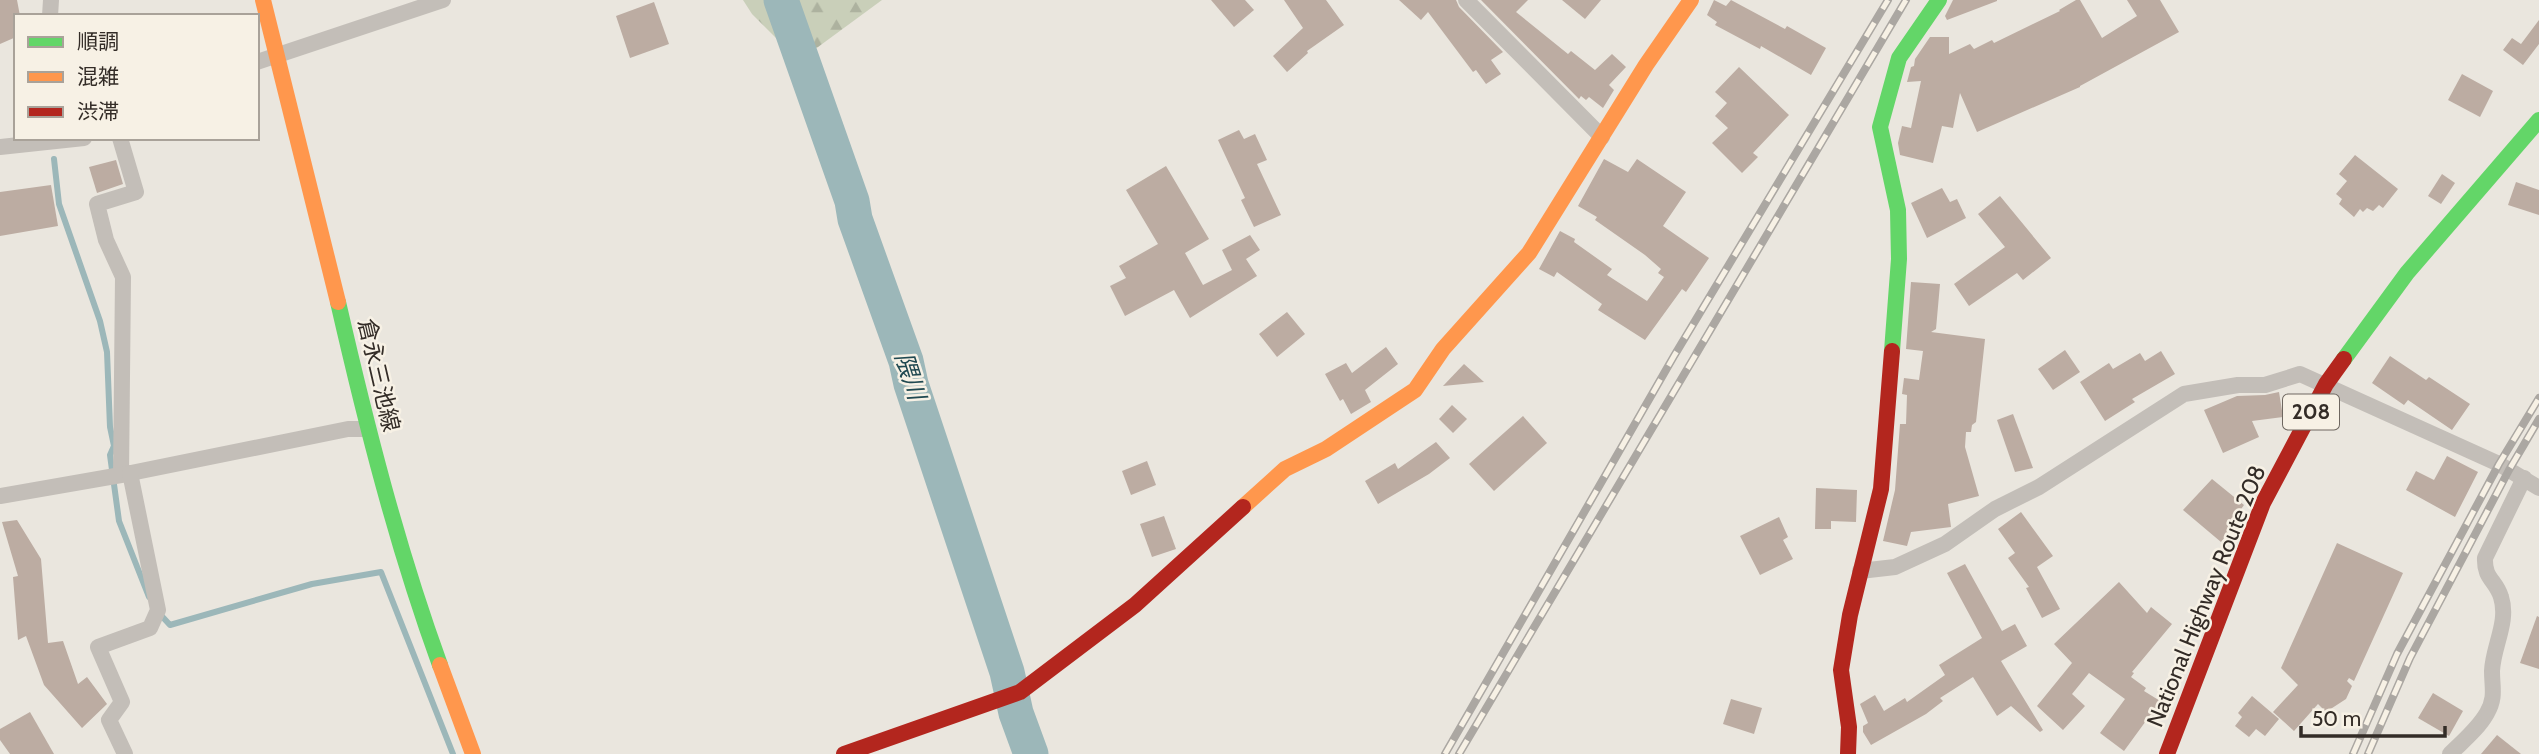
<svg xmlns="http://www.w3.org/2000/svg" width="2539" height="754" font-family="Cabin,'Noto Sans JP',sans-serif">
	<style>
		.forest { fill: url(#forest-firs) }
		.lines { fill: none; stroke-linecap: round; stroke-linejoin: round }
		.stream { stroke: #9cb7b9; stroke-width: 6 }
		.river { stroke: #9cb7b9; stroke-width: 35 }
		.building { fill: #bcaca2 }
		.street { stroke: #c3beb8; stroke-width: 16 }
		.fast { stroke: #63d668; stroke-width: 16 }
		.slow { stroke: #ff974d; stroke-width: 16 }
		.jam { stroke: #b3261e; stroke-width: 16 }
		.rail-casing { stroke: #aba7a2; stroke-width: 8 }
		.rail { stroke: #f7f1e5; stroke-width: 5; stroke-dasharray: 16; stroke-linecap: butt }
		.labels { text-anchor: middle; stroke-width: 5; stroke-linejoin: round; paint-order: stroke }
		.shield { fill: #f7f1e5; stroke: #6e6760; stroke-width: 2 }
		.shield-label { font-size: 21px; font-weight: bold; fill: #332c27 }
		.street-label { font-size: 23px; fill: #332c27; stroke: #f7f1e5 }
		.water-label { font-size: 24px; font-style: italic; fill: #204951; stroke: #f7f1e5 }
	</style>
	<defs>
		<pattern id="forest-firs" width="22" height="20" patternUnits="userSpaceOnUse" patternTransform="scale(1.75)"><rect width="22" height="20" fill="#c9cfb9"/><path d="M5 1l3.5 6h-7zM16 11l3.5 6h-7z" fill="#adb29f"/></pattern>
	</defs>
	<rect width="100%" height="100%" fill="#eae6de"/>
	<path class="forest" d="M 743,0 L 882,0 L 799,61 L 752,14 Z"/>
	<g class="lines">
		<g class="stream">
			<path d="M 54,159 L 59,204 L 100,321 L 107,352 L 110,427 L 114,446 L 110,455 L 119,521 L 149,597"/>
			<path d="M 158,612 L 170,625 L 312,584 L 381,572 L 453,754"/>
		</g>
		<path class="river" d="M 781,0 L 852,201 L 855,219 L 906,361 L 911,384 L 1007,672 L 1016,713 L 1031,754"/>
	</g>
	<g class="building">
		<path d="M 0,0 L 17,0 L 20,16 L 16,16 L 16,37 L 0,44 Z"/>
		<path d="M 1211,0 L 1245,0 L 1254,10 L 1234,27 Z"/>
		<path d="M 1284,0 L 1326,0 L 1344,25 L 1307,51 L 1308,53 L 1287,72 L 1273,56 L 1303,28 Z"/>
		<path d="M 1399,0 L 1456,0 L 1459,7 L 1503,52 L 1491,60 L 1501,74 L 1486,84 L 1476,70 L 1473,72 L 1428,12 L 1421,20 Z"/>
		<path d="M 1481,0 L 1528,0 L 1516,12 L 1568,54 L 1571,51 L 1595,70 L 1612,54 L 1626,67 L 1609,85 L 1614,90 L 1603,108 L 1589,97 L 1586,100 L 1581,96 L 1579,99 Z"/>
		<path d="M 1562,0 L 1601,0 L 1585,19 Z"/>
		<path d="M 1714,0 L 1726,6 L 1731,0 L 1785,29 L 1787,26 L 1826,48 L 1811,75 L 1761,46 L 1760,49 L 1715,25 L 1717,22 L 1707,15 Z"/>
		<path d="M 1953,0 L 1997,0 L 1997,1 L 1947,20 L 1945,16 Z"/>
		<path d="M 2076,0 L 2080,0 L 2102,38 L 2137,16 L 2127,0 L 2160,0 L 2179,32 L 2080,86 L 2080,87 L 1977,132 L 1960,93 L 1953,128 L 1942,126 L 1933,163 L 1900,155 L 1898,143 L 1902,126 L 1911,128 L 1921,81 L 1907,82 L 1911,67 L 1914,66 L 1915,59 L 1930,37 L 1949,37 L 1949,54 L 1970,44 L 1974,49 L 1992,40 L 1994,43 L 2060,11 L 2059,10 Z"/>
		<path d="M 654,2 L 669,44 L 630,58 L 616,16 Z"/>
		<path d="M 2539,20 L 2539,44 L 2523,65 L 2503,50 L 2512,38 L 2521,44 Z"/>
		<path d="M 1739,67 L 1789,115 L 1753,153 L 1758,157 L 1742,173 L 1712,143 L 1728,128 L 1715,116 L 1727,103 L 1715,92 Z"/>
		<path d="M 2462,74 L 2493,91 L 2480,117 L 2448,100 Z"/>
		<path d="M 1239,130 L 1244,139 L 1255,134 L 1267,160 L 1257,164 L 1281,215 L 1254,227 L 1241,200 L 1245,198 L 1218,140 Z"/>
		<path d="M 2355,155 L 2398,189 L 2383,208 L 2379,205 L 2373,211 L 2367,208 L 2363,212 L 2360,209 L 2354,217 L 2339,204 L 2342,199 L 2336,194 L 2347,181 L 2339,174 Z"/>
		<path d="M 1604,159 L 1628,172 L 1637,159 L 1686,192 L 1663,226 L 1709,258 L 1686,292 L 1682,289 L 1645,340 L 1598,310 L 1602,304 L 1557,272 L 1554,277 L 1539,269 L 1560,231 L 1575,239 L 1574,242 L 1612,269 L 1607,275 L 1647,301 L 1664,277 L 1658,273 L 1661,269 L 1645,255 L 1595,220 L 1597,217 L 1578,206 Z"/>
		<path d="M 116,160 L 123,184 L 97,193 L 89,167 Z"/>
		<path d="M 1166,166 L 1209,239 L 1185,253 L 1203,285 L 1232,270 L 1222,250 L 1250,235 L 1260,250 L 1246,259 L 1257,276 L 1190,318 L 1174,290 L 1125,316 L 1110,286 L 1126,278 L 1119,266 L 1158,244 L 1126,190 Z"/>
		<path d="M 2442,174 L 2455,183 L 2441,204 L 2428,196 Z"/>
		<path d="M 2516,182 L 2539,190 L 2539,215 L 2508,205 Z"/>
		<path d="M 51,185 L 58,226 L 0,236 L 0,192 Z"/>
		<path d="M 1942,188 L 1950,202 L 1957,199 L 1966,218 L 1927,238 L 1911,203 Z"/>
		<path d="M 2000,196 L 2051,258 L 2023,280 L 2017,273 L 1969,306 L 1954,284 L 2005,247 L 1978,214 Z"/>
		<path d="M 1911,282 L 1940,284 L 1936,329 L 1931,332 L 1985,339 L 1976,422 L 1972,425 L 1971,432 L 1966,432 L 1965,447 L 1979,496 L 1948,504 L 1951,527 L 1911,532 L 1907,546 L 1883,541 L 1895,490 L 1900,424 L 1906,424 L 1907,395 L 1902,394 L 1904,378 L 1919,380 L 1923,351 L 1906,349 Z"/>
		<path d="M 1287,312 L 1305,334 L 1277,357 L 1259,334 Z"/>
		<path d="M 1386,347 L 1398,364 L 1365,390 L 1371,402 L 1351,414 L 1343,399 L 1340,401 L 1325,374 L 1346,363 L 1352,373 Z"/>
		<path d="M 2065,350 L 2080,372 L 2053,390 L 2038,369 Z"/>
		<path d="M 2161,351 L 2175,374 L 2132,399 L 2135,402 L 2105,421 L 2080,382 L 2109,363 L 2113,369 L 2140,353 L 2145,361 Z"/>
		<path d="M 2390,356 L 2426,380 L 2429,377 L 2470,404 L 2452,430 L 2408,400 L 2404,405 L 2372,383 Z"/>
		<path d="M 1464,364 L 1484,382 L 1443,386 Z"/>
		<path d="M 2279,392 L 2283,417 L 2252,421 L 2259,437 L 2223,453 L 2204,410 L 2237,396 L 2265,395 Z"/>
		<path d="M 1452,405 L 1467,419 L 1453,433 L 1439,419 Z"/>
		<path d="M 2013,414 L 2033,468 L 2015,472 L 1997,420 Z"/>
		<path d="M 1523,416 L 1547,443 L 1494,491 L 1469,464 Z"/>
		<path d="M 1436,442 L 1450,458 L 1429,474 L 1378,504 L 1365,481 L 1395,463 L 1398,469 Z"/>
		<path d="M 2447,456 L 2478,472 L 2455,517 L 2406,490 L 2416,471 L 2434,480 Z"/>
		<path d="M 1147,461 L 1156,485 L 1131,495 L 1122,471 Z"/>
		<path d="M 2212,479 L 2244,505 L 2234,519 L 2236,523 L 2221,542 L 2183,510 Z"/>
		<path d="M 1816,488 L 1857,490 L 1856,522 L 1831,521 L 1831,529 L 1815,529 Z"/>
		<path d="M 2021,512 L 2053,556 L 2037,567 L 2060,609 L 2042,618 L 2026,588 L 2029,587 L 2008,558 L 2015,553 L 1998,529 Z"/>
		<path d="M 1164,516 L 1176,549 L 1152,557 L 1140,524 Z"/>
		<path d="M 1779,517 L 1788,537 L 1783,540 L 1793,559 L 1760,575 L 1740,536 Z"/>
		<path d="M 17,520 L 41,559 L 48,643 L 63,641 L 78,684 L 87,677 L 107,704 L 82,728 L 44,685 L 26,636 L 18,640 L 13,577 L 18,576 L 2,522 Z"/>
		<path d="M 2337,543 L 2403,573 L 2354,681 L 2349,678 L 2347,681 L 2352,686 L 2346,699 L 2326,712 L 2318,704 L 2294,731 L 2273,712 L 2298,685 L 2281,668 Z"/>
		<path d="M 1965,564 L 2002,631 L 2015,624 L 2027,646 L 2001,661 L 2043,730 L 2040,732 L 2011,706 L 1997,716 L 1973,677 L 1940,698 L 1943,701 L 1926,714 L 1871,745 L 1863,732 L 1863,726 L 1868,723 L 1860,704 L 1875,695 L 1884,711 L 1905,698 L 1907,702 L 1945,675 L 1939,665 L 1982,638 L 1947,573 Z"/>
		<path d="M 2119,582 L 2147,613 L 2151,607 L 2172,624 L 2132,672 L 2134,673 L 2131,677 L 2146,688 L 2144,691 L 2165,704 L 2156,718 L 2151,714 L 2124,751 L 2100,733 L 2125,699 L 2089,673 L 2072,694 L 2085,706 L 2063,730 L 2037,706 L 2072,663 L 2054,644 Z"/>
		<path d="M 2537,616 L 2539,617 L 2539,669 L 2520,663 Z"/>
		<path d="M 2433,693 L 2463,711 L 2449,736 L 2418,718 Z"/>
		<path d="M 2252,696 L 2279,719 L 2265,736 L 2256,729 L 2249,737 L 2235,726 L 2242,717 L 2238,713 Z"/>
		<path d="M 1731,699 L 1762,708 L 1754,734 L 1723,724 Z"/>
		<path d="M 30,712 L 54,754 L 10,754 L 0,740 L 0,729 Z"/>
		<path d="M 2497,735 L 2521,754 L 2481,754 Z"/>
	</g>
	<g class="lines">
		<g class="street">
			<path d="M 1466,0 L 1602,137"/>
			<path d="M 50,16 L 51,0"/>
			<path d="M 257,62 L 443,0"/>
			<path d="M 120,138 L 136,192 L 97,204 L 106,240 L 123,277 L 121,475"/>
			<path d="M 0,147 L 84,138"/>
			<path d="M 0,496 L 121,475 L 348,429 L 367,429"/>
			<path d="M 1860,571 L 1895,567 L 1945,544 L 1995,509 L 2039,487 L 2184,394 L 2238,385 L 2265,385 L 2300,374 L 2499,464 L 2539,488"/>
			<path d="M 125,754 L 109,720 L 122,702 L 98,647 L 150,628 L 158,610 L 130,473"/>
			<path d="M 2450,754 C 2463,741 2478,729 2487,713 C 2496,697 2492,688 2492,671 C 2493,646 2509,622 2501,597 C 2496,580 2484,579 2485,558 L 2524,478"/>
		</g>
		<g class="fast">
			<path d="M 338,302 C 366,424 397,547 440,665"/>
			<path d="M 1892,351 L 1899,259 L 1898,210 L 1880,127 L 1899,58 L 1939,0"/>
			<path d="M 2344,359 L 2407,273 L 2539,120"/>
		</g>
		<g class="slow">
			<path d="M 263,0 L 338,302"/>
			<path d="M 1243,507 L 1285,469 L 1326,449 L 1415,390 L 1443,349 L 1529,253 L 1646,65 L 1691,0"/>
			<path d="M 440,665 L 473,754"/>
		</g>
		<g class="jam">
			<path d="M 844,754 L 1020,692 L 1135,605 L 1243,507"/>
			<path d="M 1848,754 L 1849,727 L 1841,670 L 1850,615 L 1881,489 L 1892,351"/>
			<path d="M 2167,754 L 2263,503 L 2326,384 L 2344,359"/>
		</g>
		<g class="rail-casing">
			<g id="rail">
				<path d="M 1445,754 L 1674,356 L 1888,0"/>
				<path d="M 1459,754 L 1906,0"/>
				<path d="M 2353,754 L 2397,654 L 2499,464 L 2539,398"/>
				<path d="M 2368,754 L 2410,658 L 2509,470 L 2539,419"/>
			</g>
		</g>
		<use href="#rail" class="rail"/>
	</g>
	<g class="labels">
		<rect class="shield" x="2283" y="394.5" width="56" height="35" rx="5"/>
		<g class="shield-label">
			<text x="2311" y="419">208</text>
		</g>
		<g class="street-label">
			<text transform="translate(379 375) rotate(77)" y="8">倉永三池線</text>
			<text transform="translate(2206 596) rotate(-68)" y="8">National Highway Route 208</text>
		</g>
		<g class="water-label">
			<text transform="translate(910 376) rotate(72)" y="8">隈川</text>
		</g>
	</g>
	<rect x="14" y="14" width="245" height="126" fill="#f7f1e5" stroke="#a9a299" stroke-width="2"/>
	<rect x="28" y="37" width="35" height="10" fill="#63d668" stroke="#a9a299" stroke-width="2"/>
	<text x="77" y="49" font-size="21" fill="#332c27">順調</text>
	<rect x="28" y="72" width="35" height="10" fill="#ff974d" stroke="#a9a299" stroke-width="2"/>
	<text x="77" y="84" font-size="21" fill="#332c27">混雑</text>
	<rect x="28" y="107" width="35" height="10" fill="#b3261e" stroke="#a9a299" stroke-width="2"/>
	<text x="77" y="119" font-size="21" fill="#332c27">渋滞</text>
	<path d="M2301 726v10h144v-10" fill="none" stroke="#332c27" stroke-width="3.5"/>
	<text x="2312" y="726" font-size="21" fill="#332c27" stroke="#f7f1e5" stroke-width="5" paint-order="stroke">50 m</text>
</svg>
